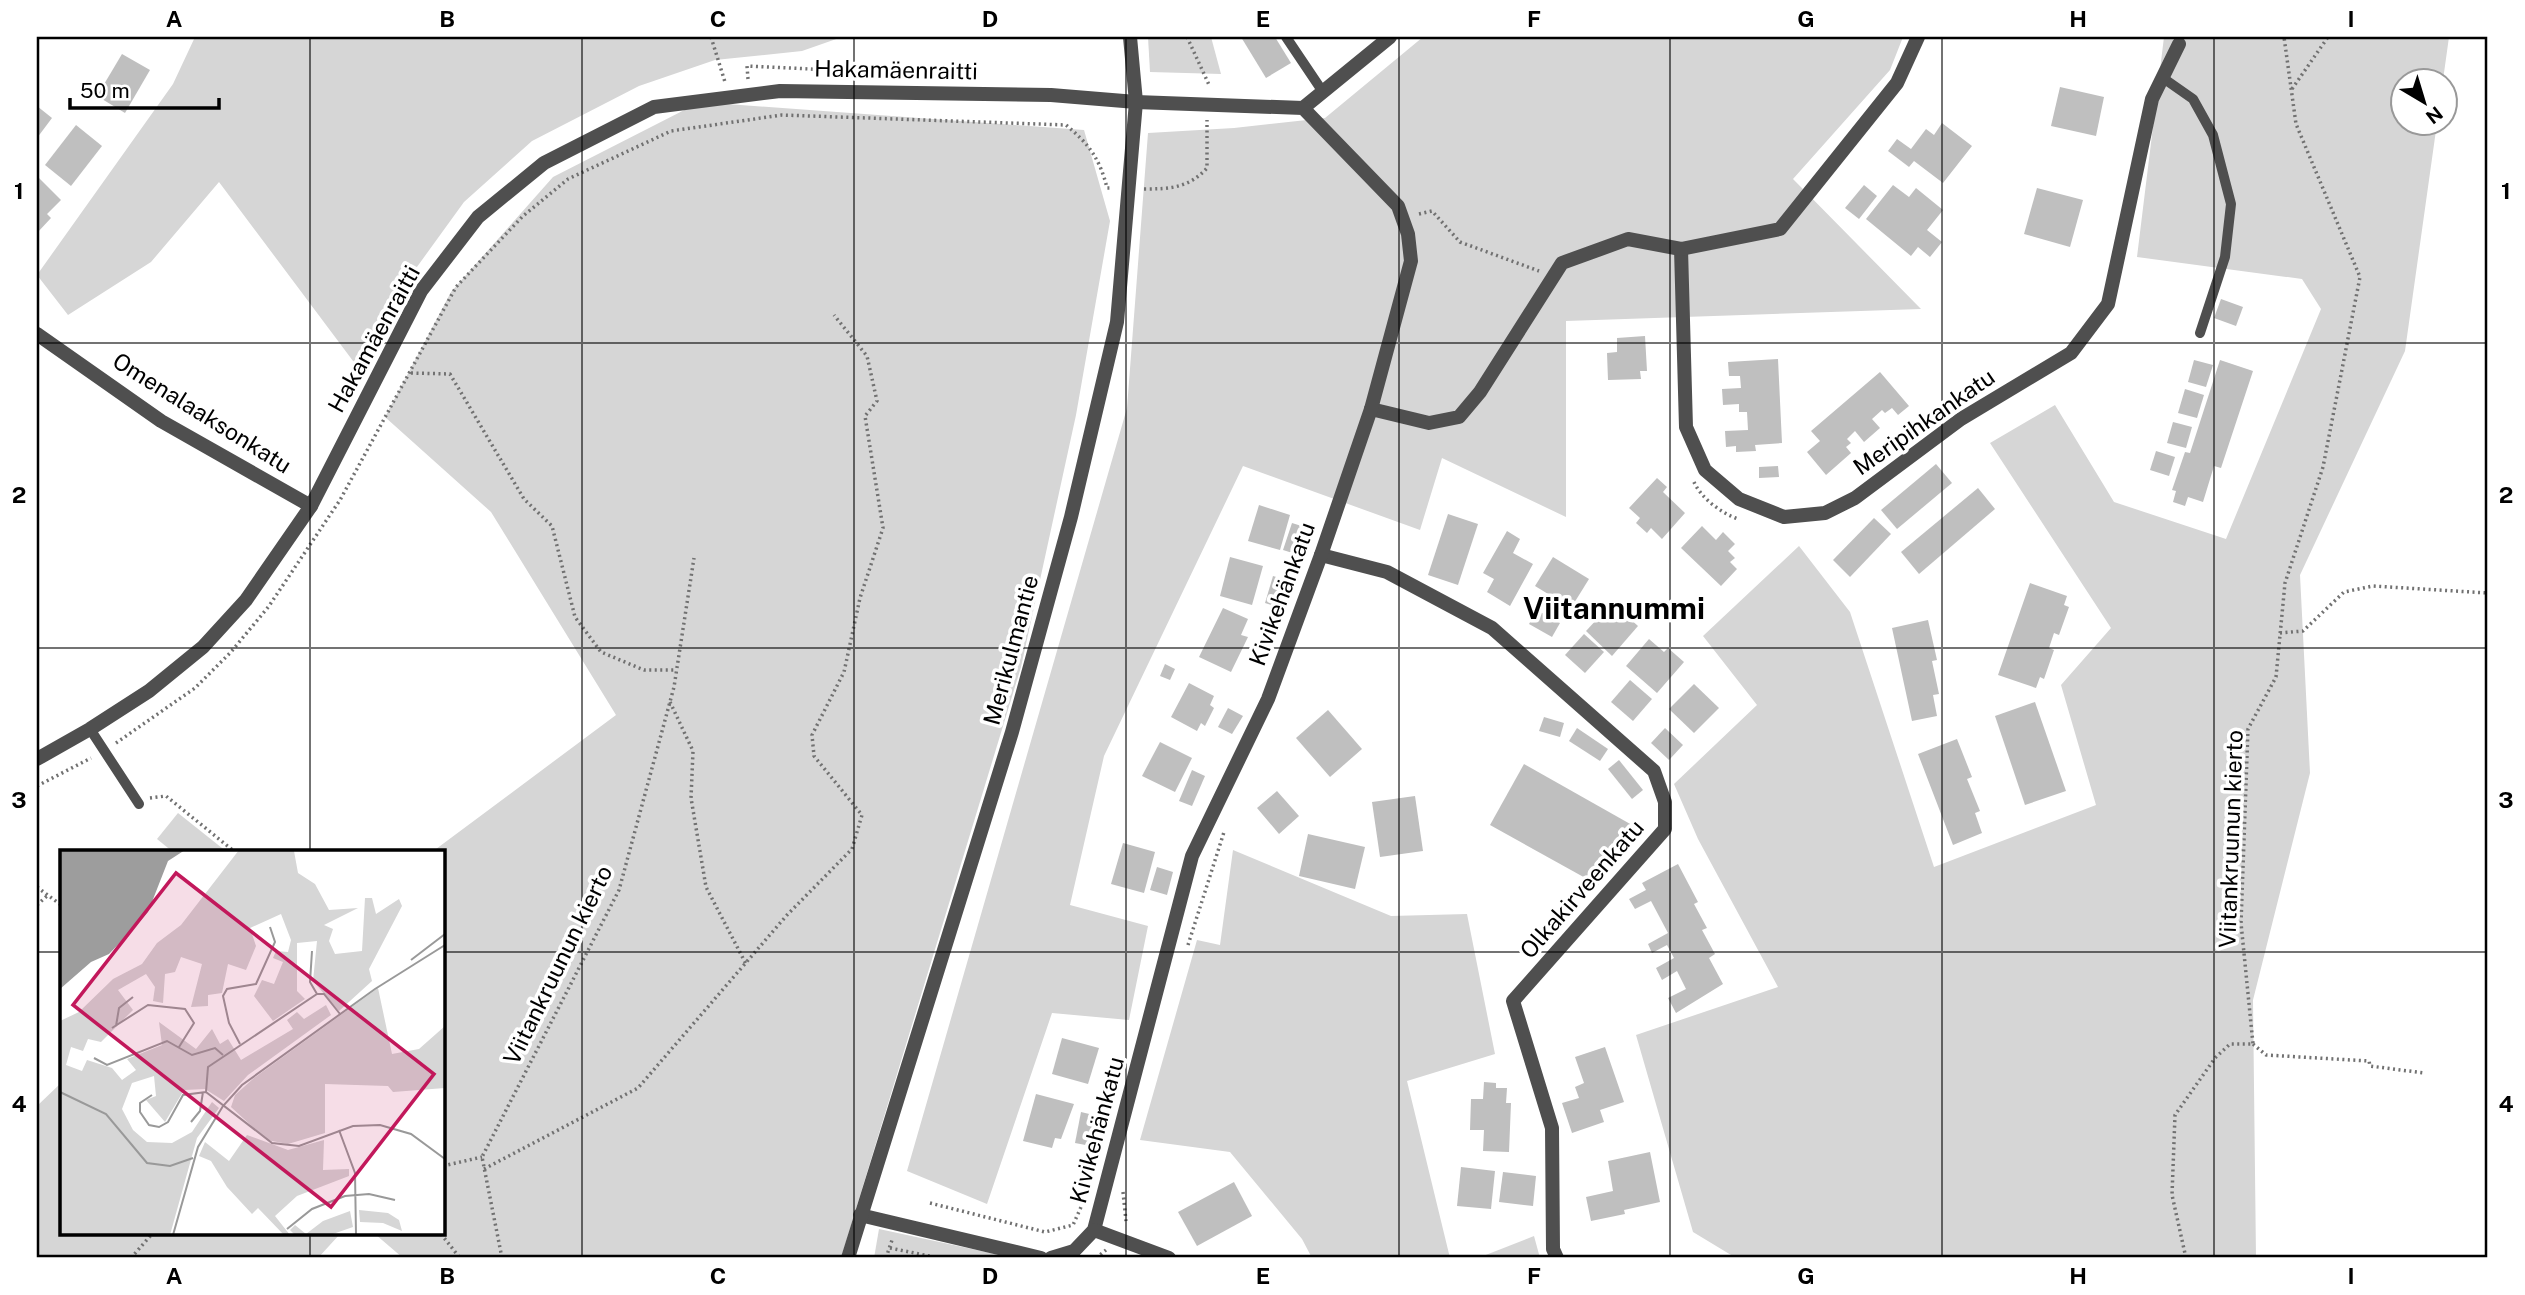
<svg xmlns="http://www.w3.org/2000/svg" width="2525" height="1295" font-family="'Public Sans',sans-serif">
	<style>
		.green { fill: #d6d6d6 }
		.building { fill: #bfbfbf }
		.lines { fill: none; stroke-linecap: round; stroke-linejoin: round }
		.path { stroke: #717171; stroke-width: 3.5; stroke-dasharray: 2 3.5; stroke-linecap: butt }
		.service { stroke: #4f4f4f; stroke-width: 10 }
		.minor { stroke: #4f4f4f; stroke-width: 14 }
		.tertiary { stroke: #4f4f4f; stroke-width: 14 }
		.grid { fill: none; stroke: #000; stroke-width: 2; stroke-opacity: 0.55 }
		.labels { text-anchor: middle; stroke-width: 7; stroke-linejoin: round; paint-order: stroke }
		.street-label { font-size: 23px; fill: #000; stroke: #fff }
		.district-label { font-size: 30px; font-weight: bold; fill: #000; stroke: #fff }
		.inset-road { fill: none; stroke: #999; stroke-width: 2 }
		.view { fill: #c2185b; fill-opacity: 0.15; stroke: #c2185b; stroke-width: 3.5 }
		.inset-edge { fill: none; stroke: #000; stroke-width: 3.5 }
		.neatline { fill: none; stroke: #000; stroke-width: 2.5 }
		.grid-label { font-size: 23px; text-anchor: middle; font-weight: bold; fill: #000 }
	</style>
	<rect width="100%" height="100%" fill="#fff"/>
	<g class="green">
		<path d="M 195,37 L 842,37 L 802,51 L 715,60 L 639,86 L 532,141 L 464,202 L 401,289 L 359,369 L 219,182 L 151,262 L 68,315 L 37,275 L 173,84 Z"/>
		<path d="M 1148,37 L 1211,37 L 1221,74 L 1150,72 Z"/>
		<path d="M 1423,37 L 1903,37 L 1890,70 L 1793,179 L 1921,309 L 1566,321 L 1566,517 L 1442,458 L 1420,530 L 1243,466 L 1104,756 L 1070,905 L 1148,926 L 1129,1020 L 1052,1013 L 987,1204 L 907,1171 L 1127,408 L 1148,133 L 1234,128 L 1325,118 Z"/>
		<path d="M 2164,37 L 2449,37 L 2443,80 L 2402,80 L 2402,122 L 2437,123 L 2405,351 L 2300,575 L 2310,773 L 2253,1000 L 2256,1258 L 1736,1258 L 1693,1232 L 1636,1035 L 1778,987 L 1698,839 L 1674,784 L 1757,705 L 1703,636 L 1799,546 L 1850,612 L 1934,867 L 2096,805 L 2061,685 L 2111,628 L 1990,443 L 2055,405 L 2114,502 L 2226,539 L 2321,309 L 2302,279 L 2137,257 Z"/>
		<path d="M 700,102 L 1084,130 L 1110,221 L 1076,415 L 1021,667 L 841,1258 L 403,1258 L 375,1234 L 443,1234 L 443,852 L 432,852 L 616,715 L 491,512 L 385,417 L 451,292 L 553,177 Z"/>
		<path d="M 178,813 L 227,852 L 173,852 L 157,839 Z"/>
		<path d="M 1233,850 L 1391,916 L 1467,914 L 1495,1054 L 1407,1081 L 1450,1258 L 1312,1258 L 1302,1239 L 1230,1152 L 1140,1140 L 1197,940 L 1220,945 Z"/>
		<path d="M 61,1083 L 61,1234 L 340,1234 L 318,1258 L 37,1258 L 37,1106 Z"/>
		<path d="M 879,1229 L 1014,1258 L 874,1258 Z"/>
		<path d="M 1534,1236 L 1540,1258 L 1478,1258 Z"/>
	</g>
	<g class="building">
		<path d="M 1241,37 L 1275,37 L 1291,63 L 1266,78 Z"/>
		<path d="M 122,54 L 150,70 L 125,113 L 97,96 Z"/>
		<path d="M 2060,87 L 2104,97 L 2096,136 L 2051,126 Z"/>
		<path d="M 37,106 L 52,118 L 37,138 Z"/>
		<path d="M 1942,123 L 1972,146 L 1943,183 L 1914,161 L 1909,167 L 1888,151 L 1897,139 L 1911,149 L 1926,129 L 1934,135 Z"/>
		<path d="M 76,125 L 102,146 L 71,186 L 45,165 Z"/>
		<path d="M 37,176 L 61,200 L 47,214 L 51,218 L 37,233 Z"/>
		<path d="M 1864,185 L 1877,196 L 1859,219 L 1845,208 Z"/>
		<path d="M 1893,185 L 1909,197 L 1916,188 L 1943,210 L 1927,230 L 1942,242 L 1930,257 L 1918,247 L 1911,256 L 1866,219 Z"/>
		<path d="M 2037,188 L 2083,200 L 2070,247 L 2024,234 Z"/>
		<path d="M 2221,299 L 2243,307 L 2236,326 L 2214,318 Z"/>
		<path d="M 1645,336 L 1647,371 L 1640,371 L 1641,379 L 1608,380 L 1607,353 L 1617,352 L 1617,338 Z"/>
		<path d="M 1778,359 L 1782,443 L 1755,445 L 1756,451 L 1736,452 L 1736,446 L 1726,447 L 1725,431 L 1748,430 L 1747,412 L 1739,412 L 1739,404 L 1723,405 L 1722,389 L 1741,388 L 1740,376 L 1729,376 L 1728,362 Z"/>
		<path d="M 2194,360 L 2213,365 L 2206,387 L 2188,382 Z"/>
		<path d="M 2220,360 L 2253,371 L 2221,468 L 2214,466 L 2203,502 L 2188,497 L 2185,506 L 2173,502 L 2176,491 L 2172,490 L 2185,452 L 2190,453 Z"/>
		<path d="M 1880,372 L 1909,406 L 1898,415 L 1892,408 L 1885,413 L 1882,410 L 1872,419 L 1880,428 L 1864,442 L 1855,431 L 1847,439 L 1851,443 L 1846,447 L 1851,453 L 1826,475 L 1807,452 L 1820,441 L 1811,431 Z"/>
		<path d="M 2185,389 L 2204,395 L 2197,418 L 2178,413 Z"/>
		<path d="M 2173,422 L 2192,427 L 2186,448 L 2167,443 Z"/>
		<path d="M 2156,451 L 2175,457 L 2169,476 L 2150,470 Z"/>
		<path d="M 1936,464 L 1952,483 L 1897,529 L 1881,510 Z"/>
		<path d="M 1778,466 L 1779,477 L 1759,478 L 1759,467 Z"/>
		<path d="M 1657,478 L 1667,487 L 1663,492 L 1685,513 L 1662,539 L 1651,528 L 1647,533 L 1636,523 L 1640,518 L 1629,508 Z"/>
		<path d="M 1978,488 L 1995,509 L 1919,574 L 1901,552 Z"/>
		<path d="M 1259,505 L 1290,515 L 1280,550 L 1248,541 Z"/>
		<path d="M 1448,514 L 1478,524 L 1458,585 L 1428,575 Z"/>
		<path d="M 1874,518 L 1891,534 L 1850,577 L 1833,560 Z"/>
		<path d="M 1292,523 L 1311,529 L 1302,556 L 1283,550 Z"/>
		<path d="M 1702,526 L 1716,540 L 1723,532 L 1735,544 L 1728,551 L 1735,558 L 1730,562 L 1737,569 L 1721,586 L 1681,548 Z"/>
		<path d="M 1507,531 L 1520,539 L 1513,553 L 1533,564 L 1510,606 L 1487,592 L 1494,579 L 1483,573 Z"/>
		<path d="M 1230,557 L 1263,566 L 1252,605 L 1220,596 Z"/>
		<path d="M 1553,557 L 1589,579 L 1571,608 L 1535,586 Z"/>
		<path d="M 1273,576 L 1293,582 L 1284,609 L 1265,603 Z"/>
		<path d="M 2030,583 L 2067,596 L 2064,605 L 2069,607 L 2059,635 L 2054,633 L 2049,648 L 2054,650 L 2044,679 L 2040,677 L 2036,688 L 1998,675 Z"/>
		<path d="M 1612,603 L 1638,626 L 1612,656 L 1586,631 Z"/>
		<path d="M 1223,608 L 1248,619 L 1241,635 L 1248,637 L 1231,672 L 1199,657 Z"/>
		<path d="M 1537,610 L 1560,623 L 1552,637 L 1529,624 Z"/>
		<path d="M 1928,620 L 1937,660 L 1932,661 L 1939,694 L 1933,695 L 1937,716 L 1912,721 L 1892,628 Z"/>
		<path d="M 1584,634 L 1604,652 L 1585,673 L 1565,655 Z"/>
		<path d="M 1649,639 L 1664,652 L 1668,648 L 1684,662 L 1657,693 L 1626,666 Z"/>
		<path d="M 1165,664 L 1175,669 L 1170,680 L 1160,676 Z"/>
		<path d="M 1630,680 L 1652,699 L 1633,721 L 1611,702 Z"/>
		<path d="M 1189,683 L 1214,696 L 1210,705 L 1214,708 L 1205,726 L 1201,723 L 1197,731 L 1171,717 Z"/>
		<path d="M 1694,684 L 1719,708 L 1694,733 L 1669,709 Z"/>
		<path d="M 2035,702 L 2066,791 L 2025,805 L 1995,716 Z"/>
		<path d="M 1228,708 L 1243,716 L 1232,734 L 1218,727 Z"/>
		<path d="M 1328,710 L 1362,749 L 1330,777 L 1296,738 Z"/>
		<path d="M 1544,717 L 1564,723 L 1560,737 L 1539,731 Z"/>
		<path d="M 1577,728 L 1608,749 L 1600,761 L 1569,741 Z"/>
		<path d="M 1665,728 L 1683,745 L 1669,760 L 1651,743 Z"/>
		<path d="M 1957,739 L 1972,777 L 1967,779 L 1980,811 L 1975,813 L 1982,833 L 1953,845 L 1918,754 Z"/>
		<path d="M 1160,742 L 1192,758 L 1175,792 L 1142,776 Z"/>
		<path d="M 1619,760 L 1643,790 L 1632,799 L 1608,769 Z"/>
		<path d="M 1524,764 L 1632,825 L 1598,885 L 1490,825 Z"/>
		<path d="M 1192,770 L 1205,776 L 1192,806 L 1179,801 Z"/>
		<path d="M 1277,791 L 1299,816 L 1279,834 L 1257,808 Z"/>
		<path d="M 1415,796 L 1423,851 L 1380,857 L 1372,802 Z"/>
		<path d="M 1308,834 L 1365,847 L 1355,889 L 1299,876 Z"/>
		<path d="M 1123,843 L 1155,852 L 1144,893 L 1111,884 Z"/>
		<path d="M 1678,864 L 1698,902 L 1694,904 L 1707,928 L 1702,930 L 1715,954 L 1709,958 L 1723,984 L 1676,1013 L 1668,998 L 1686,989 L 1677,971 L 1662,980 L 1656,968 L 1674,958 L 1667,945 L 1652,953 L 1648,944 L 1668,933 L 1651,901 L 1635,909 L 1629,899 L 1646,890 L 1642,883 Z"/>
		<path d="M 1157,867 L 1173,872 L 1167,895 L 1150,890 Z"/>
		<path d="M 1062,1038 L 1099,1048 L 1088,1084 L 1052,1074 Z"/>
		<path d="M 1605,1047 L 1624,1102 L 1600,1110 L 1604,1122 L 1572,1133 L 1562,1103 L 1579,1098 L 1575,1087 L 1584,1083 L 1575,1057 Z"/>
		<path d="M 1484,1082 L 1496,1083 L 1496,1088 L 1507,1088 L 1506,1103 L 1511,1103 L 1509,1152 L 1483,1151 L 1484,1130 L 1470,1130 L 1471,1099 L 1483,1099 Z"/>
		<path d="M 1036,1094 L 1074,1104 L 1061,1139 L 1055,1138 L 1052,1148 L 1023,1141 Z"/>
		<path d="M 1081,1112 L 1102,1117 L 1096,1147 L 1075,1143 Z"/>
		<path d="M 1650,1152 L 1660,1202 L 1624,1210 L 1625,1214 L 1591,1221 L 1586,1197 L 1613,1191 L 1608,1161 Z"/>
		<path d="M 1461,1167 L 1495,1171 L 1491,1209 L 1457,1206 Z"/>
		<path d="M 1503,1172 L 1536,1176 L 1533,1206 L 1499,1202 Z"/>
		<path d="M 1234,1182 L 1252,1216 L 1197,1246 L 1178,1212 Z"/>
	</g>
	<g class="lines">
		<g class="path">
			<path d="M 711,37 L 725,82"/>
			<path d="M 1187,37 L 1210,87"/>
			<path d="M 748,79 L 747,66 L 915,74"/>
			<path d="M 2292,89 L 2328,37"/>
			<path d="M 1144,189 C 1170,189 1189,188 1207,168 L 1207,120"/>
			<path d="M 1419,214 L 1432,211 L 1460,242 L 1539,271"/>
			<path d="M 411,373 L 450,374 L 524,499 L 552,526 L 575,617 L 601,652 L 644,670 L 675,670"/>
			<path d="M 1694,482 C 1701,498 1721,513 1738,519"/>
			<path d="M 2280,633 L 2303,631 L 2344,592 L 2373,586 L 2488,593"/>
			<path d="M 670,702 L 693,751 L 691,798 L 706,887 L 746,964"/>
			<path d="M 116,743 L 195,688 L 231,652 L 269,606 L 340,500 L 456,287 L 523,216 L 568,179 L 671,131 L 782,115 L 1066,125 C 1089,144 1100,159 1107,188 L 1112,188"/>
			<path d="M 37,786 L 91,758"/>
			<path d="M 150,798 L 166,796 L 235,852"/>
			<path d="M 37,887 L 61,905"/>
			<path d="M 37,905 L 48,895"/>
			<path d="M 1188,945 L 1224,832"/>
			<path d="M 2253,1044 L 2266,1055 L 2369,1061 L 2370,1066 L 2424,1073"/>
			<path d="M 443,1166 L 482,1157"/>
			<path d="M 484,1169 L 638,1088 L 787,915 L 852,849 L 862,815 L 814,756 L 812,735 L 844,672 L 860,598 L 883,528 L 865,416 L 877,401 L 867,356 L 834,315"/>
			<path d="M 1123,1192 L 1126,1221"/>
			<path d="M 930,1203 L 1045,1232 L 1073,1225 L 1081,1207"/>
			<path d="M 441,1234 L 460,1258"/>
			<path d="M 890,1248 L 939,1258"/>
			<path d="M 131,1258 L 152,1234"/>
			<path d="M 502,1258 L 482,1157 L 619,890 L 674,687 L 694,558"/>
			<path d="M 886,1258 L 892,1240"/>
			<path d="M 1096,1258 L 1106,1250"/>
			<path d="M 2186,1258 L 2172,1195 L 2175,1115 L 2215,1058 L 2230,1044 L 2253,1044 L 2241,923 L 2248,729 L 2276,677 L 2285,583 L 2323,467 L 2360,277 L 2296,124 L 2284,37"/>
		</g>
		<g class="service">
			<path d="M 1286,37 L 1323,92"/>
			<path d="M 2163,78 L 2193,99 L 2213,135 L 2231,204 L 2225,257 L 2200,333"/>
			<path d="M 90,729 L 139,804"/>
		</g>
		<g class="minor">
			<path d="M 1303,108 L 1390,37"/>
			<path d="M 1681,249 L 1686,427 L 1705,470 L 1739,499 L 1784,517 L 1825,513 L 1855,498 L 1961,419 L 2071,353 L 2108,304 L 2152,99 L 2179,44"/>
			<path d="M 37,334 L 161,421 L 311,506"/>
			<path d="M 1371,409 L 1429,423 L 1459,417 L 1480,392 L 1562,263 L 1628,239 L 1681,249 L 1780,229 L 1897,83 L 1918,37"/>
			<path d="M 1321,555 L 1387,572 L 1492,628 L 1654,771 L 1665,802 L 1665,829 L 1513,1001 L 1552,1128 L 1553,1249 L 1557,1258"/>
			<path d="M 37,759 L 90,729 L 149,691 L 203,647 L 246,600 L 311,506 L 421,291 L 478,217 L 544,163 L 654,107 L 780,91 L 1051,95 L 1136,102 L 1303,108 L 1398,206 L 1408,234 L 1411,261 L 1371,409 L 1321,555 L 1268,699 L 1192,856 L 1094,1230 L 1074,1251 L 1051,1258"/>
			<path d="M 860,1215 L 1041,1258"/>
			<path d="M 1094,1230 L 1169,1258"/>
		</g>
		<path class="tertiary" d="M 848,1258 L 1012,732 L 1071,517 L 1117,322 L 1136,102 L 1130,37"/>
	</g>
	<path class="grid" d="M 310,37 L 310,852M 582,37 L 582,1258M 854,37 L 854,1258M 1126,37 L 1126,1258M 1399,37 L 1399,1258M 1670,37 L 1670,1258M 1942,37 L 1942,1258M 2214,37 L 2214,1258M 37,343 L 2488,343M 37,648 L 2488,648M 37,952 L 61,952M 443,952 L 2488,952M 310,1234 L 310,1258"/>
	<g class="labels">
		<g class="street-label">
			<text transform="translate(896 70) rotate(1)" y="8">Hakamäenraitti</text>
			<text transform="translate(374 339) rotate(-61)" y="8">Hakamäenraitti</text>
			<text transform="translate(202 413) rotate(32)" y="8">Omenalaaksonkatu</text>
			<text transform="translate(1924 422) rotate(-35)" y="8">Meripihkankatu</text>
			<text transform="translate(1282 594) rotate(-70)" y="8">Kivikehänkatu</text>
			<text transform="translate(1011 650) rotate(-75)" y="8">Merikulmantie</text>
			<text transform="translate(2231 839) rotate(-88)" y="8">Viitankruunun kierto</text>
			<text transform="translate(1582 889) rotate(-49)" y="8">Olkakirveenkatu</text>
			<text transform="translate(558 965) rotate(-64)" y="8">Viitankruunun kierto</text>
			<text transform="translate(1097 1130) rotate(-75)" y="8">Kivikehänkatu</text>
		</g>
		<g class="district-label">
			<text x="1614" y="619">Viitannummi</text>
		</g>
	</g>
	<g transform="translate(60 850)">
		<rect width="385" height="385" fill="#fff"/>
		<path d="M 179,0 L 238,0 L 234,1 L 238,23 L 255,34 L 269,60 L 298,58 L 264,75 L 273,79 L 269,91 L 275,104 L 302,101 L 305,48 L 312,48 L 316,64 L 339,49 L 342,56 L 309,119 L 312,131 L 279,161 L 253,131 L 257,91 L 237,93 L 237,141 L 245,149 L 213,171 L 194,146 L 202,130 L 214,134 L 223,112 L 213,108 L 216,101 L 228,102 L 231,90 L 221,64 L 190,78 L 196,96 L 186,120 L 168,114 L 162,143 L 148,145 L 148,156 L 131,157 L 142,114 L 121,107 L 115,122 L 105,124 L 103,153 L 93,151 L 95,137 L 86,124 L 58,140 L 73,160 L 41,192 L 28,189 L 23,201 L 11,197 L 6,215 L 22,221 L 27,210 L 52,218 L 62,230 L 76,220 L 67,209 L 102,195 L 99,172 L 136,199 L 152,179 L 160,194 L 168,189 L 181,210 L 233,179 L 227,170 L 237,162 L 244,169 L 266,155 L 271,165 L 188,225 L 164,251 L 145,239 L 124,240 L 105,272 L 86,250 L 96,246 L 94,226 L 72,233 L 62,259 L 73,280 L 87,292 L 112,293 L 132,282 L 152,252 L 159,258 L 137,288 L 110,385 L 0,385 L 0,171 L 19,162 L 53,129 L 82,114 L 97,93 L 121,75 ZM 318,138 L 332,204 L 359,199 L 385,176 L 385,238 L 333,242 L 328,236 L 265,234 L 265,283 L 228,294 L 207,290 L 171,257 L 175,245 L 194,228 ZM 187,285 L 228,300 L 264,290 L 263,320 L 289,319 L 289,326 L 237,346 L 215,366 L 230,385 L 224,385 L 198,358 L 192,364 L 167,337 L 151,311 L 139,306 L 145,292 L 169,311 ZM 299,360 L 328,363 L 339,370 L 342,381 L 323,373 L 300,372 ZM 290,361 L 293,377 L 270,385 L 235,385 L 230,380 L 235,375 L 246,384 L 263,371 Z" fill="#d6d6d6"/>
		<path d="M 0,0 L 125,0 L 108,11 L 88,62 L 75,77 L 49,104 L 31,112 L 0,139 Z" fill="#9d9d9d"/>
		<path class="inset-road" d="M 252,101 L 250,132 L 257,144M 351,110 L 385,84M 280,164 L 264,144 L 257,144 L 148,217 L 146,242 L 212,293 L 239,296 L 293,276 L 320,275 L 351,284 L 385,309M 56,176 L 59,158 L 73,147M 52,178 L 88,155 L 125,159 L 134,173 L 119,197M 180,194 L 169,173 L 163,146 L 167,139 L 196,134 L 215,92 L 210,77M 34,208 L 47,215 L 107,191 L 132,205 L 155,198 L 163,205M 0,242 L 46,264 L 87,313 L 110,316 L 133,308M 92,245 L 80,253 L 80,262 L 89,275 L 99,277 L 108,272 L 123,245 L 146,242M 131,272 L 140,261 L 143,242M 279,280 L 295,323 L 296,385M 227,379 L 252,359 L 285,346 L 309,344 L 335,350M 113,385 L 138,297 L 163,256 L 182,235 L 315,139 L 385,95"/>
		<path class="view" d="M 116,23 L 374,224 L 271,357 L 13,155 Z"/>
		<rect width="385" height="385" class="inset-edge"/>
	</g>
	<rect width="2525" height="1295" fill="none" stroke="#ffffff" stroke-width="77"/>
	<g transform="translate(2424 102) rotate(142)"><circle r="33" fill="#ffffff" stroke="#999999" stroke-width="2"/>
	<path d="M0-5L12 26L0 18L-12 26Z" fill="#000000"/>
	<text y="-10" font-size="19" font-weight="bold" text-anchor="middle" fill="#000000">N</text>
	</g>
	<path d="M70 98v10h149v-10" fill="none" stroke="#000000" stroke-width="3.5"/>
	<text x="80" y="98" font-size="21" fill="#000000" stroke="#ffffff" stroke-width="5" paint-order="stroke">50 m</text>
	<rect x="38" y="38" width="2448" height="1218" class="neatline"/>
	<g class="grid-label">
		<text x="174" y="27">A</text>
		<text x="447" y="27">B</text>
		<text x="718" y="27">C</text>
		<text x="990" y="27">D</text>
		<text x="1263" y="27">E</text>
		<text x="1534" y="27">F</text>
		<text x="1806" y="27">G</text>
		<text x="2078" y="27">H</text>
		<text x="2351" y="27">I</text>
		<text x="19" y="199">1</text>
		<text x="2506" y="199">1</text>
		<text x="19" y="503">2</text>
		<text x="2506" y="503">2</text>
		<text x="19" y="808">3</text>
		<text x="2506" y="808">3</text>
		<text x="19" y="1112">4</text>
		<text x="2506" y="1112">4</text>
		<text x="174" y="1284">A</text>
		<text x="447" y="1284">B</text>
		<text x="718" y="1284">C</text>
		<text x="990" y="1284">D</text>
		<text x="1263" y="1284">E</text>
		<text x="1534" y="1284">F</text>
		<text x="1806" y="1284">G</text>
		<text x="2078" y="1284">H</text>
		<text x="2351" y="1284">I</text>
	</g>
</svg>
